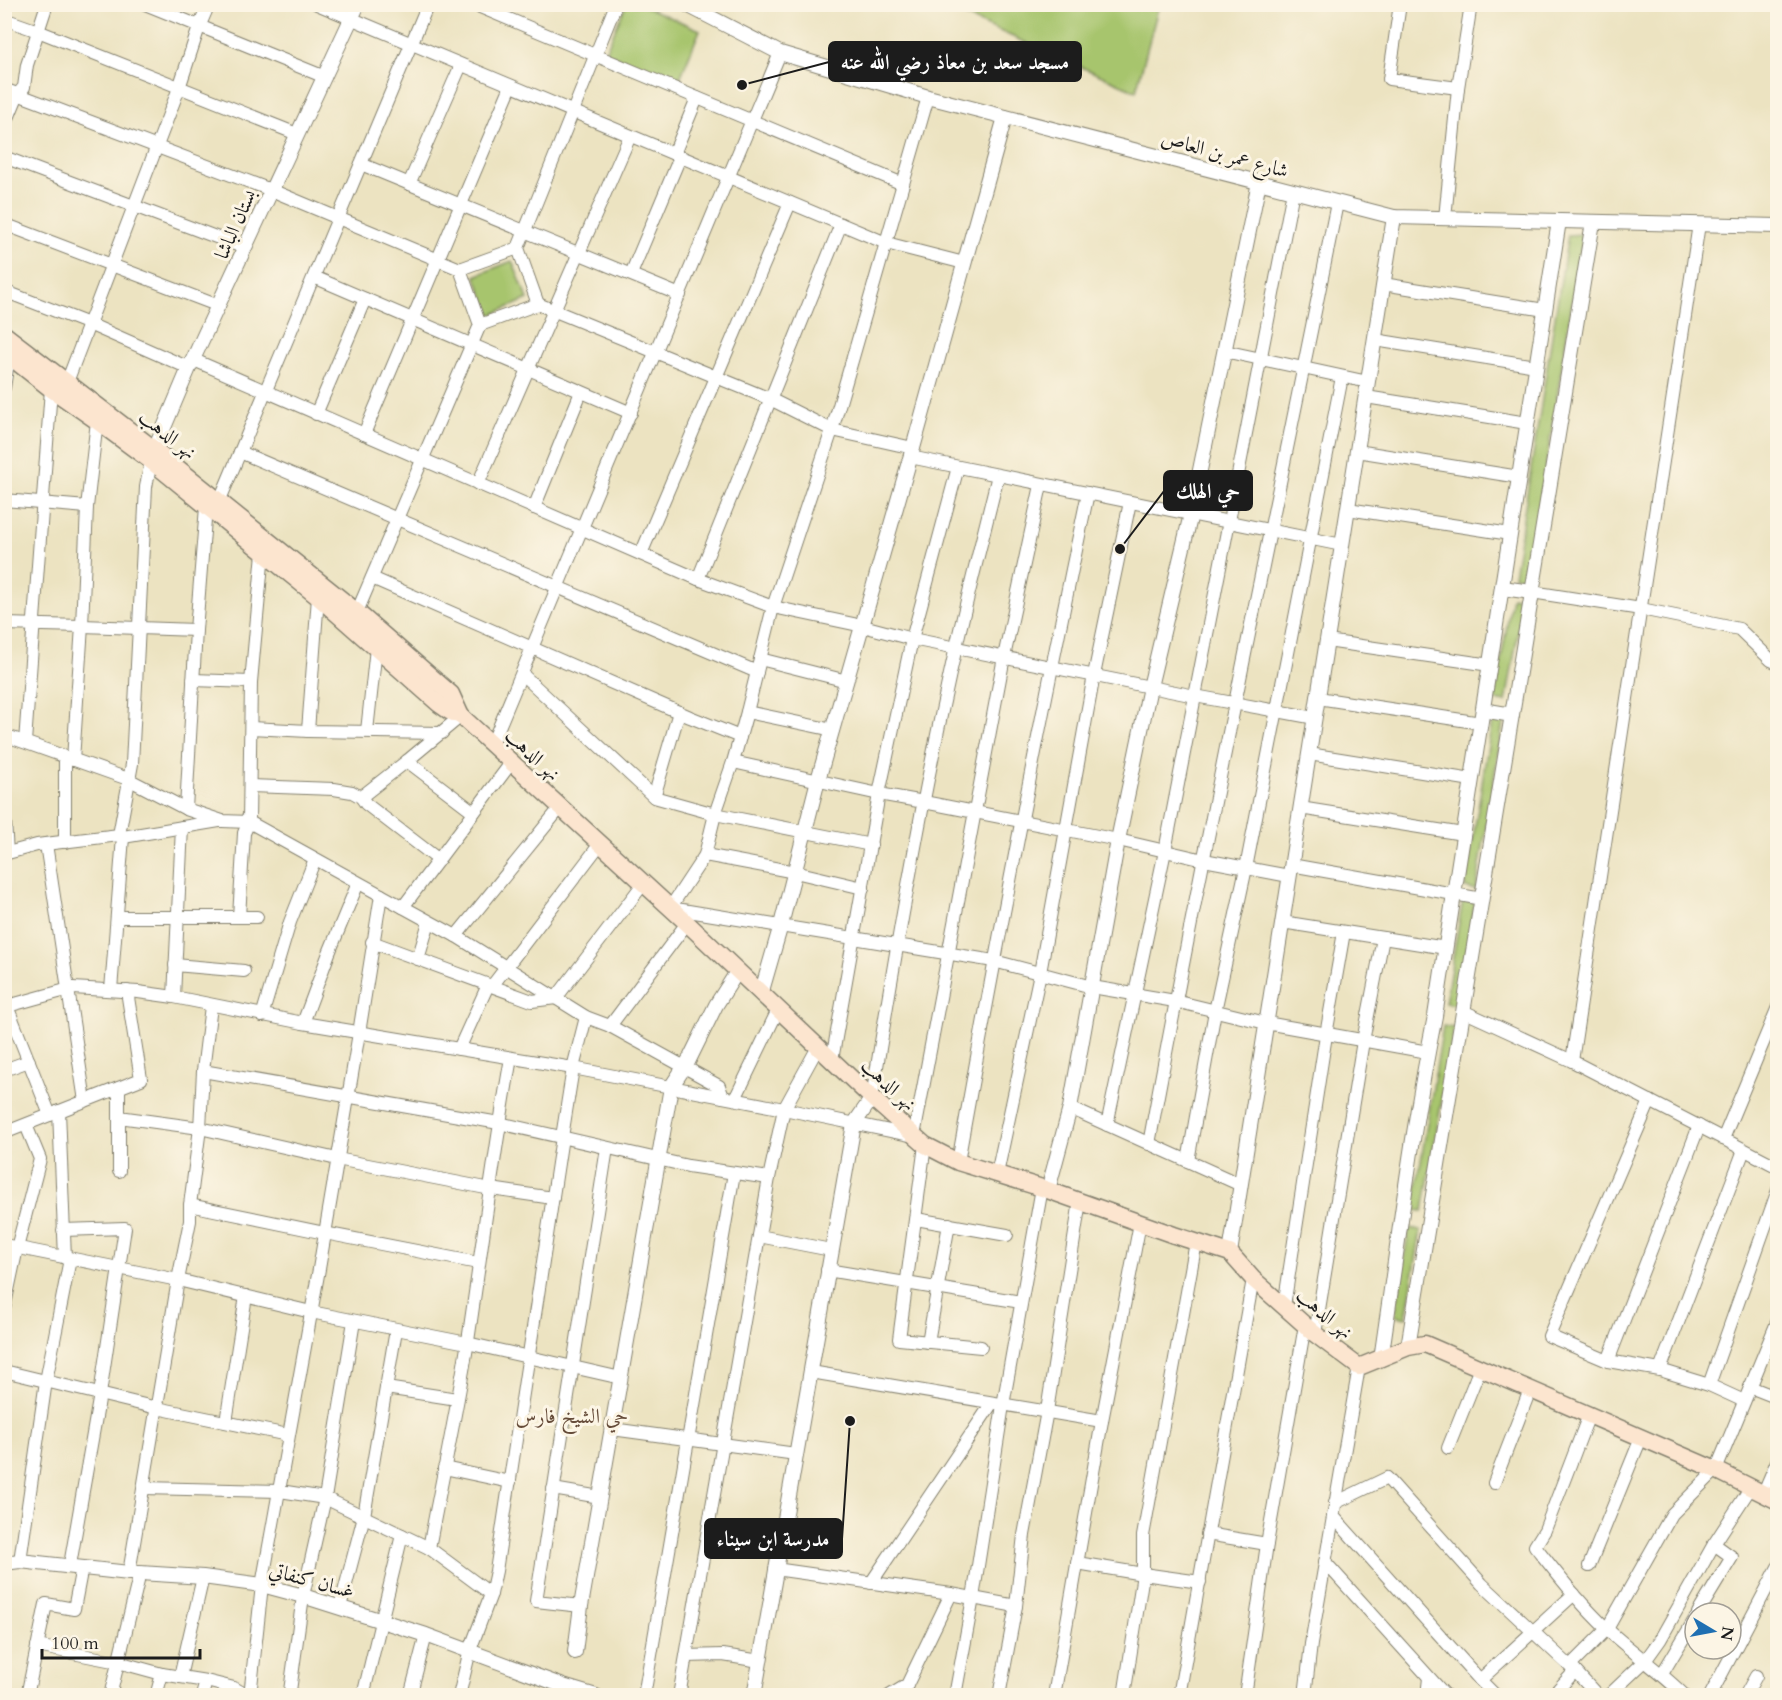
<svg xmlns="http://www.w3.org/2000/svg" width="1782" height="1700" font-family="Cardo,Amiri,serif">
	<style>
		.green { fill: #a7c56d; stroke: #627044; stroke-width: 1.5 }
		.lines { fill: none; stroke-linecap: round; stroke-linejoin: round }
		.minor-casing { stroke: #84806e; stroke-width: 14 }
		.tertiary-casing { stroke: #84806e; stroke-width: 16 }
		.secondary-casing { stroke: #84806e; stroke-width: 19 }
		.minor { stroke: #fff; stroke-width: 12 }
		.tertiary { stroke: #fff; stroke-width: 14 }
		.secondary { stroke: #fce5cf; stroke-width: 16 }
		.labels { text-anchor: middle; stroke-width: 6; stroke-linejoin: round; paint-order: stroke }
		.street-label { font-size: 20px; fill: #1c1c1c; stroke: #fcf5e5 }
		.neighbourhood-label { font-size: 21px; fill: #664c3a; stroke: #fcf5e5 }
		.leader { fill: none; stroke: #1c1c1c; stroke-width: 2 }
		.callout-dot { fill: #1c1c1c; stroke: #fcf5e5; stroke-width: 2 }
		.callout { fill: #1c1c1c; stroke: #1c1c1c; stroke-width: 2 }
		.callout-label { font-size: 21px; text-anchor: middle; font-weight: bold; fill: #fff }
	</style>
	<rect width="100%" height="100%" fill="#fcf5e5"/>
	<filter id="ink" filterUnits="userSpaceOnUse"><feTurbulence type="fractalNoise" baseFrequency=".0167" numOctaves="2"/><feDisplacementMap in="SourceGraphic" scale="12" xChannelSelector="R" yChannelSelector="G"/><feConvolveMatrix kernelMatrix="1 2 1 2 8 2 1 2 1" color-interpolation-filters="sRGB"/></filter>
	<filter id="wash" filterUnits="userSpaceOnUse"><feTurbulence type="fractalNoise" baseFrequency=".008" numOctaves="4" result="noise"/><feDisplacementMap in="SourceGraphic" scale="24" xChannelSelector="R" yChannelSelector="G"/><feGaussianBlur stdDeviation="1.35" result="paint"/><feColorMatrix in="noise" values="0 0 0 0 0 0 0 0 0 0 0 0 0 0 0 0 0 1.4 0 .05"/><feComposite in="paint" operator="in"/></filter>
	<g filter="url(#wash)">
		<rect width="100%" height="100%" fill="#ece3c1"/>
		<g class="green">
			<path d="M 626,5 L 641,5 L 700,30 L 678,83 L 605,52 Z"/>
			<path d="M 940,5 L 1159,4 L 1159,5 L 1136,91 Z"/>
			<path d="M 1583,234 L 1528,578 L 1514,576 L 1568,235 Z"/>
			<path d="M 512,261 L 528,299 L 491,315 L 475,276 Z"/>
			<path d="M 1512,597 L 1524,599 L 1506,702 L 1494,700 Z"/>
			<path d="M 1493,715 L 1504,716 L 1476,890 L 1465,888 Z"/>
			<path d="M 1463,900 L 1475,902 L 1457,1005 L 1445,1003 Z"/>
			<path d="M 1443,1026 L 1454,1028 L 1423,1211 L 1413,1210 Z"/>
			<path d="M 1409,1228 L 1421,1230 L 1406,1318 L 1395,1316 Z"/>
		</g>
	</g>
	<g filter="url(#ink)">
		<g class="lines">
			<g class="minor-casing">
				<g id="minor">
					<path d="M 145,4 L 325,77"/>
					<path d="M 317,4 L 886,243 L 964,263"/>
					<path d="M 473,4 L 903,184"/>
					<path d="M 1400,4 L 1389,79 L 1458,88"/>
					<path d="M 4,19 L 38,31 L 297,134"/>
					<path d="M 4,89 L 271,190 L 460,269"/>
					<path d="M 928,97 L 832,430 L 773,607 L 747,712 L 733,762 L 715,814 L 705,855 L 670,908 L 994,961 L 1092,987 L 1175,1001 L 1266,1023 L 1428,1052"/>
					<path d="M 4,134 L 6,123 L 18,94 L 24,87 L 27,65 L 47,4"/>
					<path d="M 674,154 L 697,98"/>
					<path d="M 4,157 L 245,248"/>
					<path d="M 361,164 L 680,295"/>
					<path d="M 409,184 L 461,65"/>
					<path d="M 1445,218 L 1458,88 L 1471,4"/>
					<path d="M 4,224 L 219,306"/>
					<path d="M 631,274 L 680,157"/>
					<path d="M 314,277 L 631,413"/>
					<path d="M 1383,284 L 1545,310"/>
					<path d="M 4,291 L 89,324 L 189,368"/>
					<path d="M 538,304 L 770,399 L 832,430 L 913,448"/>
					<path d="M 480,325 L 538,304 L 518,248 L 616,4"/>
					<path d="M 1375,340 L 1536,366"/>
					<path d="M 1224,351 L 1368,382"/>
					<path d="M 194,360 L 698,579 L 773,607 L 863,626 L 912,639 L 1195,696 L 1315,718"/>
					<path d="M 67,382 L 179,88 L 199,27 L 209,4"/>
					<path d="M 4,388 L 9,355"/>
					<path d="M 1366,397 L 1527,423"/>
					<path d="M 316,414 L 365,299"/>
					<path d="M 364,434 L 511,86"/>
					<path d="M 1357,451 L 1519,477"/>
					<path d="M 240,452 L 757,672"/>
					<path d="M 910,457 L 1342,545"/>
					<path d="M 478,484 L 630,136"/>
					<path d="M 4,500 L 87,507"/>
					<path d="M 219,502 L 428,4"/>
					<path d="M 534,508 L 581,392"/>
					<path d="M 1348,509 L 1510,534"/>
					<path d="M 641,554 L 790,203"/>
					<path d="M 372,578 L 690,717 L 740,737"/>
					<path d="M 698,579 L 841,224"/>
					<path d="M 1532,592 L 1641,609 L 1739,629 L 1771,660 L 1778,663"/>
					<path d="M 357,612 L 480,325 L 460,269 L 518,248"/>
					<path d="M 4,624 L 82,626 L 196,630"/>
					<path d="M 1327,641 L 1490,665"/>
					<path d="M 760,659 L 847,681"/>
					<path d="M 522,674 L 654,797 L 715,814 L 871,845"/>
					<path d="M 193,680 L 251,682"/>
					<path d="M 1318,698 L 1481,723"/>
					<path d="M 747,712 L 833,730"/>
					<path d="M 251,728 L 308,731 L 442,733"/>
					<path d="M 308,731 L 318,597"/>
					<path d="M 367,731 L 376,648"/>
					<path d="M 4,735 L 128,779 L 186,809 L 222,821 L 249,822 L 381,895"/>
					<path d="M 25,742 L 51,389"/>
					<path d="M 492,744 L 780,53"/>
					<path d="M 1309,754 L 1472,780"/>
					<path d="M 73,760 L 82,626 L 87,507 L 97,421"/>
					<path d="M 407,761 L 474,812"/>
					<path d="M 733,762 L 879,794 L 924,802 L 1118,840 L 1204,860 L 1289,876"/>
					<path d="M 250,786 L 334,789 L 352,792 L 361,797 L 407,761 L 461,716"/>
					<path d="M 361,797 L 366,804 L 439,860"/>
					<path d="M 654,797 L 679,712"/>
					<path d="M 4,805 L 7,853"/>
					<path d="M 1300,808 L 1463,834"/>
					<path d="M 186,809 L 196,630 L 206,507"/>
					<path d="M 119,835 L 132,764 L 146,487 L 151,461"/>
					<path d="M 65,842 L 65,757"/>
					<path d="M 46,844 L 85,1101"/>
					<path d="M 4,854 L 37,845 L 119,835 L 123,837 L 219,821"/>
					<path d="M 705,855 L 795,872 L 863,888"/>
					<path d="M 1291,865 L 1482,899"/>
					<path d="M 403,907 L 456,936 L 586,1017 L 610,1026 L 719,1086 L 723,1097"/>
					<path d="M 117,917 L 257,917"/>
					<path d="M 239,917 L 244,833 L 249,822 L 251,682 L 263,553"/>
					<path d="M 1282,922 L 1446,948"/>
					<path d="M 456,936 L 560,808"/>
					<path d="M 372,942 L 532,1001 L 556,998 L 643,884"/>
					<path d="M 418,959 L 429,922"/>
					<path d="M 175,965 L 244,971"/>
					<path d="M 4,985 L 7,1006 L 50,1115"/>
					<path d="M 492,986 L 600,844"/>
					<path d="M 111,990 L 123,837"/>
					<path d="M 174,997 L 182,827"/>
					<path d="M 4,1007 L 73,988 L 138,992 L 174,997 L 303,1023 L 573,1068 L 784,1109 L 914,1136 L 1004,657 L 1041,485"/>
					<path d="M 1463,1011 L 1572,1061 L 1778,1167"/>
					<path d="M 262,1016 L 290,922 L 315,859"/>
					<path d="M 303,1023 L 329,953 L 358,883"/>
					<path d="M 610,1026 L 687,923"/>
					<path d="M 459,1049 L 488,985"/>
					<path d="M 832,1060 L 879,794 L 912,639 L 958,467"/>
					<path d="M 1572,1061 L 1699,224"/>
					<path d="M 4,1070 L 29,1061"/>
					<path d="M 203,1071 L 499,1123 L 688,1166 L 769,1178"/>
					<path d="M 119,1088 L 119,1117 L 200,1128 L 337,1159 L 491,1189 L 553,1198"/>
					<path d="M 872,1098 C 896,947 922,796 956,647 C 969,590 984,533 998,475"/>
					<path d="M 735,1099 L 778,1010"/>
					<path d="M 1650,1101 L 1549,1336 L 1608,1361 L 1660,1370 L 1709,1385 L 1744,1401"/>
					<path d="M 1070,1108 L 1241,1185"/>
					<path d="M 59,1111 L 65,1258"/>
					<path d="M 119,1117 L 119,1171"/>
					<path d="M 1107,1125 L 1165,851 L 1293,191"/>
					<path d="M 4,1133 L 141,1079 L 127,991"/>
					<path d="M 1723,1139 L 1778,1007"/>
					<path d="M 1149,1144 C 1207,829 1274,516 1337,203"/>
					<path d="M 925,1145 L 899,1339 L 981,1347"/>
					<path d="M 1188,1161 L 1215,1011 L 1246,868 L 1342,377"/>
					<path d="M 958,1162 C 998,938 1041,715 1088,493"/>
					<path d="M 997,1174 L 1040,973 L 1094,675 L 1130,502"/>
					<path d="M 190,1205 L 325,1233 L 478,1263"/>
					<path d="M 916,1219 L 1007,1235"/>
					<path d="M 63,1230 L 125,1228 L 100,1394 L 70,1565"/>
					<path d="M 759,1236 L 831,1250"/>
					<path d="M 4,1245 L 178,1280 L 311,1312 L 467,1343 L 621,1378"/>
					<path d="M 827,1270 L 1021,1302"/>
					<path d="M 1284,1306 L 1326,1035 L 1344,932"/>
					<path d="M 4,1309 L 17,1248 L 40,1159 L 26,1125"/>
					<path d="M 1315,1334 L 1363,1041 L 1383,938"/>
					<path d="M 928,1342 L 949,1224"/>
					<path d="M 1608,1361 L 1699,1126"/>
					<path d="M 1660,1370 L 1744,1150"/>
					<path d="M 4,1371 L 157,1408 L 288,1435"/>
					<path d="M 811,1372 L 1102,1421"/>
					<path d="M 1709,1385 L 1778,1190"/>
					<path d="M 1750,1387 L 1778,1398"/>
					<path d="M 386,1388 L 457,1399"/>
					<path d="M 1589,1415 L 1545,1530 L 1535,1546 C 1558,1575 1581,1605 1608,1630 C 1633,1653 1661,1672 1685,1696"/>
					<path d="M 226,1422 L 246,1296"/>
					<path d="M 612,1429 L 796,1454"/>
					<path d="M 1448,1448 L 1480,1368"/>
					<path d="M 444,1468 L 510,1482"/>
					<path d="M 1494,1483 L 1530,1390"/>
					<path d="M 143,1488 L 280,1491 L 325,1498 L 429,1548 L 491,1594"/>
					<path d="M 553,1489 L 600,1497"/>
					<path d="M 1763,1494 L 1778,1459"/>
					<path d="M 1335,1503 L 1387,1478 L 1482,1584 L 1575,1671 L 1598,1696"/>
					<path d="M 1333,1516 L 1480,1680 L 1496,1696"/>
					<path d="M 1207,1534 L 1267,1544"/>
					<path d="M 429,1548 C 442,1479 457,1410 468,1341 C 482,1247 494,1152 511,1058"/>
					<path d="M 20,1561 L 46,1381 L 70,1259"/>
					<path d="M 1325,1562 L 1446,1696"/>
					<path d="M 1077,1563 L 1143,1574 L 1200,1582"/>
					<path d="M 1589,1566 L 1641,1438"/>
					<path d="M 775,1569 L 951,1594 L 1016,1606"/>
					<path d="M 129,1573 L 178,1280 L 190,1221 L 190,1205 L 200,1128 L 203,1071 L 211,1006"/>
					<path d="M 871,1583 L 992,1403"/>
					<path d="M 581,1606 L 536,1601 L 607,1148"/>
					<path d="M 340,1607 L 364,1516 L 396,1330"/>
					<path d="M 1698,1613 L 1732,1557 L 1714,1544"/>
					<path d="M 37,1646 L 118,1662 L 162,1674 L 206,1681 L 234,1688 L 248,1696"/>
					<path d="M 686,1656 L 723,1655 L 760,1661"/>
					<path d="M 1570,1666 L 1607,1629 L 1672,1514 L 1716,1470 L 1778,1320"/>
					<path d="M 1662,1674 L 1695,1619"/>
					<path d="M 180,1677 L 203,1577"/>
					<path d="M 1480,1680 L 1574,1594"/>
					<path d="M 907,1685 L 951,1594"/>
					<path d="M 290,1691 L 303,1596 L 325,1498 L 354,1321"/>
					<path d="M 27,1696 L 46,1604 L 74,1609 L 82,1567"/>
					<path d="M 110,1696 L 140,1573"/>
					<path d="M 156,1696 L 162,1674"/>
					<path d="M 202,1696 L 206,1681"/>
					<path d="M 250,1696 L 262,1585 L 319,1269 L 359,1033 L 381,895 L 403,907 L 511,763"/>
					<path d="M 363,1696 L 402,1535"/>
					<path d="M 410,1696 L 426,1635"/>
					<path d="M 459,1696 L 470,1650 L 491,1594 L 496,1571 L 562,1137 L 573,1068 L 586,1017"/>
					<path d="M 644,1696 L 734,1173"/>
					<path d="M 679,1696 L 769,1178 L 784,1109 L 818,1047"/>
					<path d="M 889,1696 L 907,1685 L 903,1696"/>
					<path d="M 955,1696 L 973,1598 L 1003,1405 L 1042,1188"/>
					<path d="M 999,1696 L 1016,1606 L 1024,1535 L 1047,1411 L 1080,1201"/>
					<path d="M 1054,1696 L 1102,1421 L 1140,1223"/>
					<path d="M 1124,1696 L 1143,1574 L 1143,1536 L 1196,1242"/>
					<path d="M 1179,1696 L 1253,1279"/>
					<path d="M 1245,1696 L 1267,1544 L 1305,1325"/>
					<path d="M 1305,1696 L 1311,1644 L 1359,1367"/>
					<path d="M 1427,1696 L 1429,1678"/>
					<path d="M 1552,1696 L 1575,1671"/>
					<path d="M 1608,1696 L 1645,1661 L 1660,1640 L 1714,1544 L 1751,1487"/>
					<path d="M 1710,1696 L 1778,1567"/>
					<path d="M 1745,1696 L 1756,1676"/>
					<path d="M 1773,1696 L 1778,1688"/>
				</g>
			</g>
			<g class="tertiary-casing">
				<g id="tertiary">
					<path d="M 685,4 L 780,53 L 928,97 L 1394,217 L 1778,226"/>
					<path d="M 152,456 L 189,368 L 358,4"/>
					<path d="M 1502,588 L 1532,592"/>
					<path d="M 1483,710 L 1512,715"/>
					<path d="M 761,994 L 781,925 L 818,780 L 913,448 L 1005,117"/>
					<path d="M 1048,1190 L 1070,1108 L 1118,840 L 1150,687 L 1191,514 L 1259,182"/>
					<path d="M 1230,1253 L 1394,217"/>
					<path d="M 1408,1347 L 1593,222"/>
					<path d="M 1381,1359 C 1398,1244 1412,1129 1435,1016 L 1559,221"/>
					<path d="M 4,1563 L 20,1561 L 129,1573 L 140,1573 L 203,1577 L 262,1585 L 303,1596 L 426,1635 L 566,1687 L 596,1696"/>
					<path d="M 575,1652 L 581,1606 L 671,1087 L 689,1060 L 716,1005 L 737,972"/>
					<path d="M 754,1696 L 854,1124 L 872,1098"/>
				</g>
			</g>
			<g class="secondary-casing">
				<g id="secondary">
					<path d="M 4,334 L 154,449 L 357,612 L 451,694 L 461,716"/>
					<path d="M 4,352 L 51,389 L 97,421 L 151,461 L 318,597 L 439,704 L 449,711 L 461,716 L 687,923 L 872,1098 L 925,1145 L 958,1162 L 1042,1188 L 1174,1235 L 1230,1253 L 1253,1279 L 1315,1334 L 1359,1367 L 1408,1347 L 1425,1344 L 1716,1470 L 1778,1501"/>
				</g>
			</g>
			<use href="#minor" class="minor"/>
			<use href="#tertiary" class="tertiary"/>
			<use href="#secondary" class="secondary"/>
		</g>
	</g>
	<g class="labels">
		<g class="street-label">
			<text transform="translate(1225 154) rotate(15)" y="7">شارع عمر بن العاص</text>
			<text transform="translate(235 224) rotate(-66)" y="7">بستان الباشا</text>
			<text transform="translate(168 434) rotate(38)" y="7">نهر الدهب</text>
			<text transform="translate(533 754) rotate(43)" y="7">نهر الدهب</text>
			<text transform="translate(889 1084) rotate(43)" y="7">نهر الدهب</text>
			<text transform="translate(1325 1313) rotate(40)" y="7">نهر الدهب</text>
			<text transform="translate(312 1580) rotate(15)" y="7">غسان كنفاتي</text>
		</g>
		<g class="neighbourhood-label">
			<text x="572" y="1423">حي الشيخ فارس</text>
		</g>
	</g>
	<path class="leader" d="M742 85L829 62M1120 549L1164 491M850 1421L842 1539"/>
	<g class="callout-dot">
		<circle cx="742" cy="85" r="6"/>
		<circle cx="1120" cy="549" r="6"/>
		<circle cx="850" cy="1421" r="6"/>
	</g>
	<g class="callout">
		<rect x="829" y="42" width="252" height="39" rx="6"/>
		<rect x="1164" y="471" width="88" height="39" rx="6"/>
		<rect x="705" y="1519" width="137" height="39" rx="6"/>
	</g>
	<g class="callout-label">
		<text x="955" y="69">مسجد سعد بن معاذ رضي الله عنه</text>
		<text x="1208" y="498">حي الهلك</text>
		<text x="773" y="1546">مدرسة ابن سيناء</text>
	</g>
	<rect width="1782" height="1700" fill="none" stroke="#fcf5e5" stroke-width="24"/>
	<g transform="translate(1713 1631) rotate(100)"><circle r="28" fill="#fcf5e5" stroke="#a29e95" stroke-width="1.5"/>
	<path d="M0-4.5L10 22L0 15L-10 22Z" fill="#1f6fb2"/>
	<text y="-9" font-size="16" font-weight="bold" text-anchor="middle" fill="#1c1c1c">N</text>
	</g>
	<path d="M42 1649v9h158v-9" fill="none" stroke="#1c1c1c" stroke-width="3"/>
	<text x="51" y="1649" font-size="18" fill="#1c1c1c" stroke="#fcf5e5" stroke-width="4.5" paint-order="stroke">100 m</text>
</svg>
